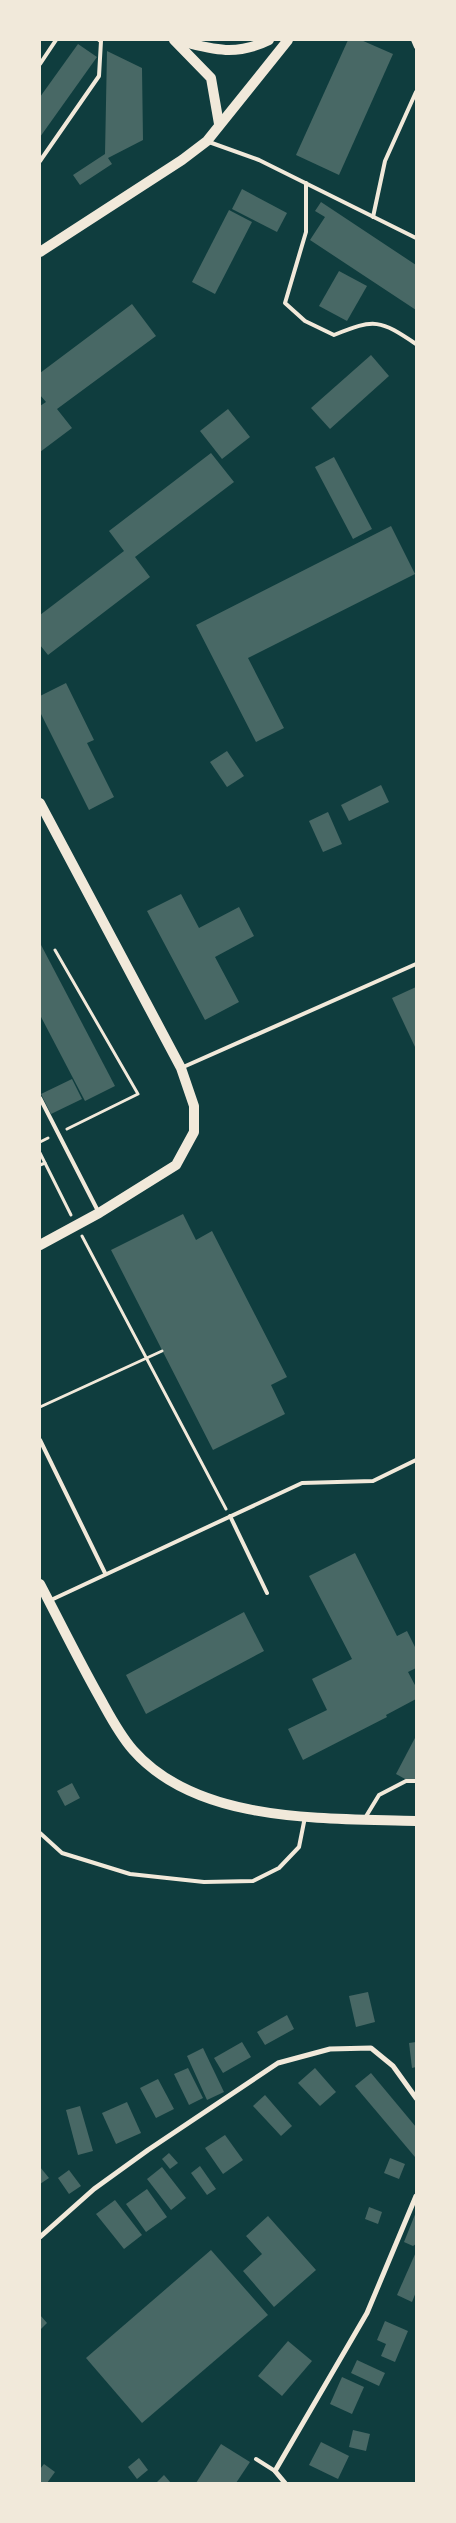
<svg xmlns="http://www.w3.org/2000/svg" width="456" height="2523" font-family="'PT Sans',sans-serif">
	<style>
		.building { fill: #486865 }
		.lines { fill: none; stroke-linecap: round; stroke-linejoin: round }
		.path { stroke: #f1e9da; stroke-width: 3 }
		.service { stroke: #f1e9da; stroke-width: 4 }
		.minor { stroke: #f1e9da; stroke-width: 5 }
		.secondary { stroke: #f1e9da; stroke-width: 10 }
	</style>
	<rect width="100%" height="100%" fill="#0f3d3e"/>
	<g class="building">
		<path d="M 348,40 L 361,40 L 393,54 L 339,175 L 296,155 Z"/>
		<path d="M 78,44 L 97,57 L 40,137 L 40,97 Z"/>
		<path d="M 107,51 L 142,68 L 143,140 L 108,158 L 112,164 L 80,185 L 73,175 L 105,154 Z"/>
		<path d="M 242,189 L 287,213 L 277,232 L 232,209 Z"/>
		<path d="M 321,202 L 416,265 L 416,310 L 310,240 L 325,217 L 315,211 Z"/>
		<path d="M 229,210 L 252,222 L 215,294 L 192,282 Z"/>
		<path d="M 339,271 L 367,286 L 347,321 L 319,306 Z"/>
		<path d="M 132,304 L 156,336 L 57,409 L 72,428 L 40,452 L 40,406 L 46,402 L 40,395 L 40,373 Z"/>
		<path d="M 371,355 L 389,376 L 330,429 L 311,408 Z"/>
		<path d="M 228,409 L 250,437 L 222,459 L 200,431 Z"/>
		<path d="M 211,453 L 234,482 L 135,557 L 150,577 L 48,655 L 40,645 L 40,615 L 124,551 L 109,531 Z"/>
		<path d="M 334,457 L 372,529 L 353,539 L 315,467 Z"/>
		<path d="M 391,526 L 415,574 L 248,658 L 284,728 L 256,742 L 196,625 Z"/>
		<path d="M 66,683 L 94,740 L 87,743 L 114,797 L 89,810 L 40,712 L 40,696 Z"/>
		<path d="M 227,751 L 244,776 L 227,787 L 210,762 Z"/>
		<path d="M 381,785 L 389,802 L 349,821 L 341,805 Z"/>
		<path d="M 328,812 L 342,844 L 323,852 L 309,821 Z"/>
		<path d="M 181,894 L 199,928 L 239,907 L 254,936 L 215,957 L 239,1002 L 205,1020 L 147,911 Z"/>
		<path d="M 40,943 L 115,1086 L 85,1101 L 40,1015 Z"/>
		<path d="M 416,987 L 416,1049 L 392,998 Z"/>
		<path d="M 72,1079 L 82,1099 L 51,1114 L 41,1094 Z"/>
		<path d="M 183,1214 L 196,1240 L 212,1231 L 287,1377 L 271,1385 L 285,1414 L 213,1450 L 111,1250 Z"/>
		<path d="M 355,1553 L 397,1636 L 407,1631 L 416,1649 L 416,1668 L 408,1672 L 416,1687 L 416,1699 L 386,1715 L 387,1717 L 303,1760 L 288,1729 L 327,1710 L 312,1679 L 352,1659 L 309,1576 Z"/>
		<path d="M 244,1612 L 264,1651 L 146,1714 L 126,1675 Z"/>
		<path d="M 416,1736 L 416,1779 L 407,1780 L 396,1774 Z"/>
		<path d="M 72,1783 L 80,1798 L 65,1806 L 57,1791 Z"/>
		<path d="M 368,1992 L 375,2022 L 356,2027 L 349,1996 Z"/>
		<path d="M 287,2015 L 294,2029 L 265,2045 L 257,2032 Z"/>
		<path d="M 242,2042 L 251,2057 L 223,2073 L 214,2058 Z"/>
		<path d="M 416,2042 L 416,2067 L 412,2068 L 409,2043 Z"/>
		<path d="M 203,2048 L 224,2092 L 207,2100 L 187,2056 Z"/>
		<path d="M 188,2068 L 203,2098 L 189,2105 L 174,2074 Z"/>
		<path d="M 315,2068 L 336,2092 L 320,2106 L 298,2083 Z"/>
		<path d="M 371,2073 L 416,2127 L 415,2157 L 355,2086 Z"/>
		<path d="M 158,2079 L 174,2109 L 156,2118 L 140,2088 Z"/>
		<path d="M 265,2095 L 292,2126 L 281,2136 L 253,2106 Z"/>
		<path d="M 127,2102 L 141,2133 L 116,2144 L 102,2113 Z"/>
		<path d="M 80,2106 L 93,2151 L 78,2155 L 66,2110 Z"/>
		<path d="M 225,2135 L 243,2160 L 223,2174 L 205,2148 Z"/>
		<path d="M 169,2153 L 178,2163 L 170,2169 L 162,2159 Z"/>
		<path d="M 390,2158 L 405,2164 L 399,2179 L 384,2173 Z"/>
		<path d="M 200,2166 L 216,2189 L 207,2195 L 191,2173 Z"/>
		<path d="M 40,2167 L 49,2178 L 40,2184 Z"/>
		<path d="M 162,2167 L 186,2198 L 171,2210 L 147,2179 Z"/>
		<path d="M 69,2170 L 81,2186 L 69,2194 L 58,2178 Z"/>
		<path d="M 147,2189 L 167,2217 L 146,2232 L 126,2204 Z"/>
		<path d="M 115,2200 L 142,2235 L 124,2249 L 96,2214 Z"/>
		<path d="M 369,2207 L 382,2212 L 378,2224 L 365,2219 Z"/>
		<path d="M 416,2212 L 416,2244 L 413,2246 L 404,2242 Z"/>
		<path d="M 268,2216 L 316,2270 L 274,2307 L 243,2271 L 262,2254 L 246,2236 Z"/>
		<path d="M 211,2250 L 268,2315 L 142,2423 L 86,2358 Z"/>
		<path d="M 416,2252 L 416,2292 L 412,2302 L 397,2295 Z"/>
		<path d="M 40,2315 L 47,2323 L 40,2330 Z"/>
		<path d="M 385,2321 L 408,2331 L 395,2362 L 381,2356 L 386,2344 L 377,2340 Z"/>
		<path d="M 288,2341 L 312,2361 L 282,2396 L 258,2376 Z"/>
		<path d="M 357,2360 L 385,2373 L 379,2386 L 351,2373 Z"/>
		<path d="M 342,2377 L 364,2387 L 352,2414 L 330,2404 Z"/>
		<path d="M 353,2430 L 370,2434 L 366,2451 L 349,2447 Z"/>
		<path d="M 321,2442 L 349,2456 L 338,2479 L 309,2465 Z"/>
		<path d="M 221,2444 L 250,2462 L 236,2483 L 196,2483 Z"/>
		<path d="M 139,2458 L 148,2470 L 137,2479 L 128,2467 Z"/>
		<path d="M 44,2464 L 55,2472 L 47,2483 L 40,2483 L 40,2469 Z"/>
		<path d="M 164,2475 L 171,2483 L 156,2483 Z"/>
	</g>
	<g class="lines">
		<g class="path">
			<path d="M 55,950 L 138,1094 L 67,1129"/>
			<path d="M 40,1142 L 48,1138"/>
			<path d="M 40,1153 L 71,1215"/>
			<path d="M 40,1165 L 45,1163"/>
			<path d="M 82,1236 L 226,1509"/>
			<path d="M 40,1407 L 162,1351"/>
		</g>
		<g class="service">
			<path d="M 413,40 L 416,47"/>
			<path d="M 40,64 L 56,40"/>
			<path d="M 209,142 L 259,160 L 416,238"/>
			<path d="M 40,161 L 99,76 L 101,41 L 99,40"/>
			<path d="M 306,183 L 306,232 L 285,303 L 305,321 L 334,335 C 375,318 380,320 416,344"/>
			<path d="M 373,217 L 385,161 L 416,92"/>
			<path d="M 181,1068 L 416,964"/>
			<path d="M 40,1098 L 99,1213"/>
			<path d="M 40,1440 L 105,1573"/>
			<path d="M 230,1516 L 267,1593"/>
			<path d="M 51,1600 L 302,1483 L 373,1481 L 416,1460"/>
			<path d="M 365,1818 L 379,1795 L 406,1781 L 416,1781"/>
			<path d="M 40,1833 L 62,1853 L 130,1874 L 204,1882 L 253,1881 L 279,1868 L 299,1847 L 305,1817"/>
			<path d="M 256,2459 L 275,2471"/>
		</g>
		<g class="minor">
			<path d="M 40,2237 L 94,2189 L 148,2150 L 278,2063 L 330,2049 L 371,2048 L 393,2066 L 416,2098"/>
			<path d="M 285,2483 L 275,2471 L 367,2313 L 416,2196"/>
		</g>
		<g class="secondary">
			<path d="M 174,40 L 211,78 L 219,124"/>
			<path d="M 176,40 C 211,49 235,57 269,40"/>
			<path d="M 40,252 L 182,160 L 207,141 L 288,40"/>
			<path d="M 40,803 L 181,1068 L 194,1106 L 194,1132 L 176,1165 L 99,1213 L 40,1245"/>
			<path d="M 40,1584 C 60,1622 79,1661 100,1698 C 110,1716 119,1734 133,1750 C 198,1824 325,1818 416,1821"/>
		</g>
	</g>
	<rect width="456" height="2523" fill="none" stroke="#f1e9da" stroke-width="82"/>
</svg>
